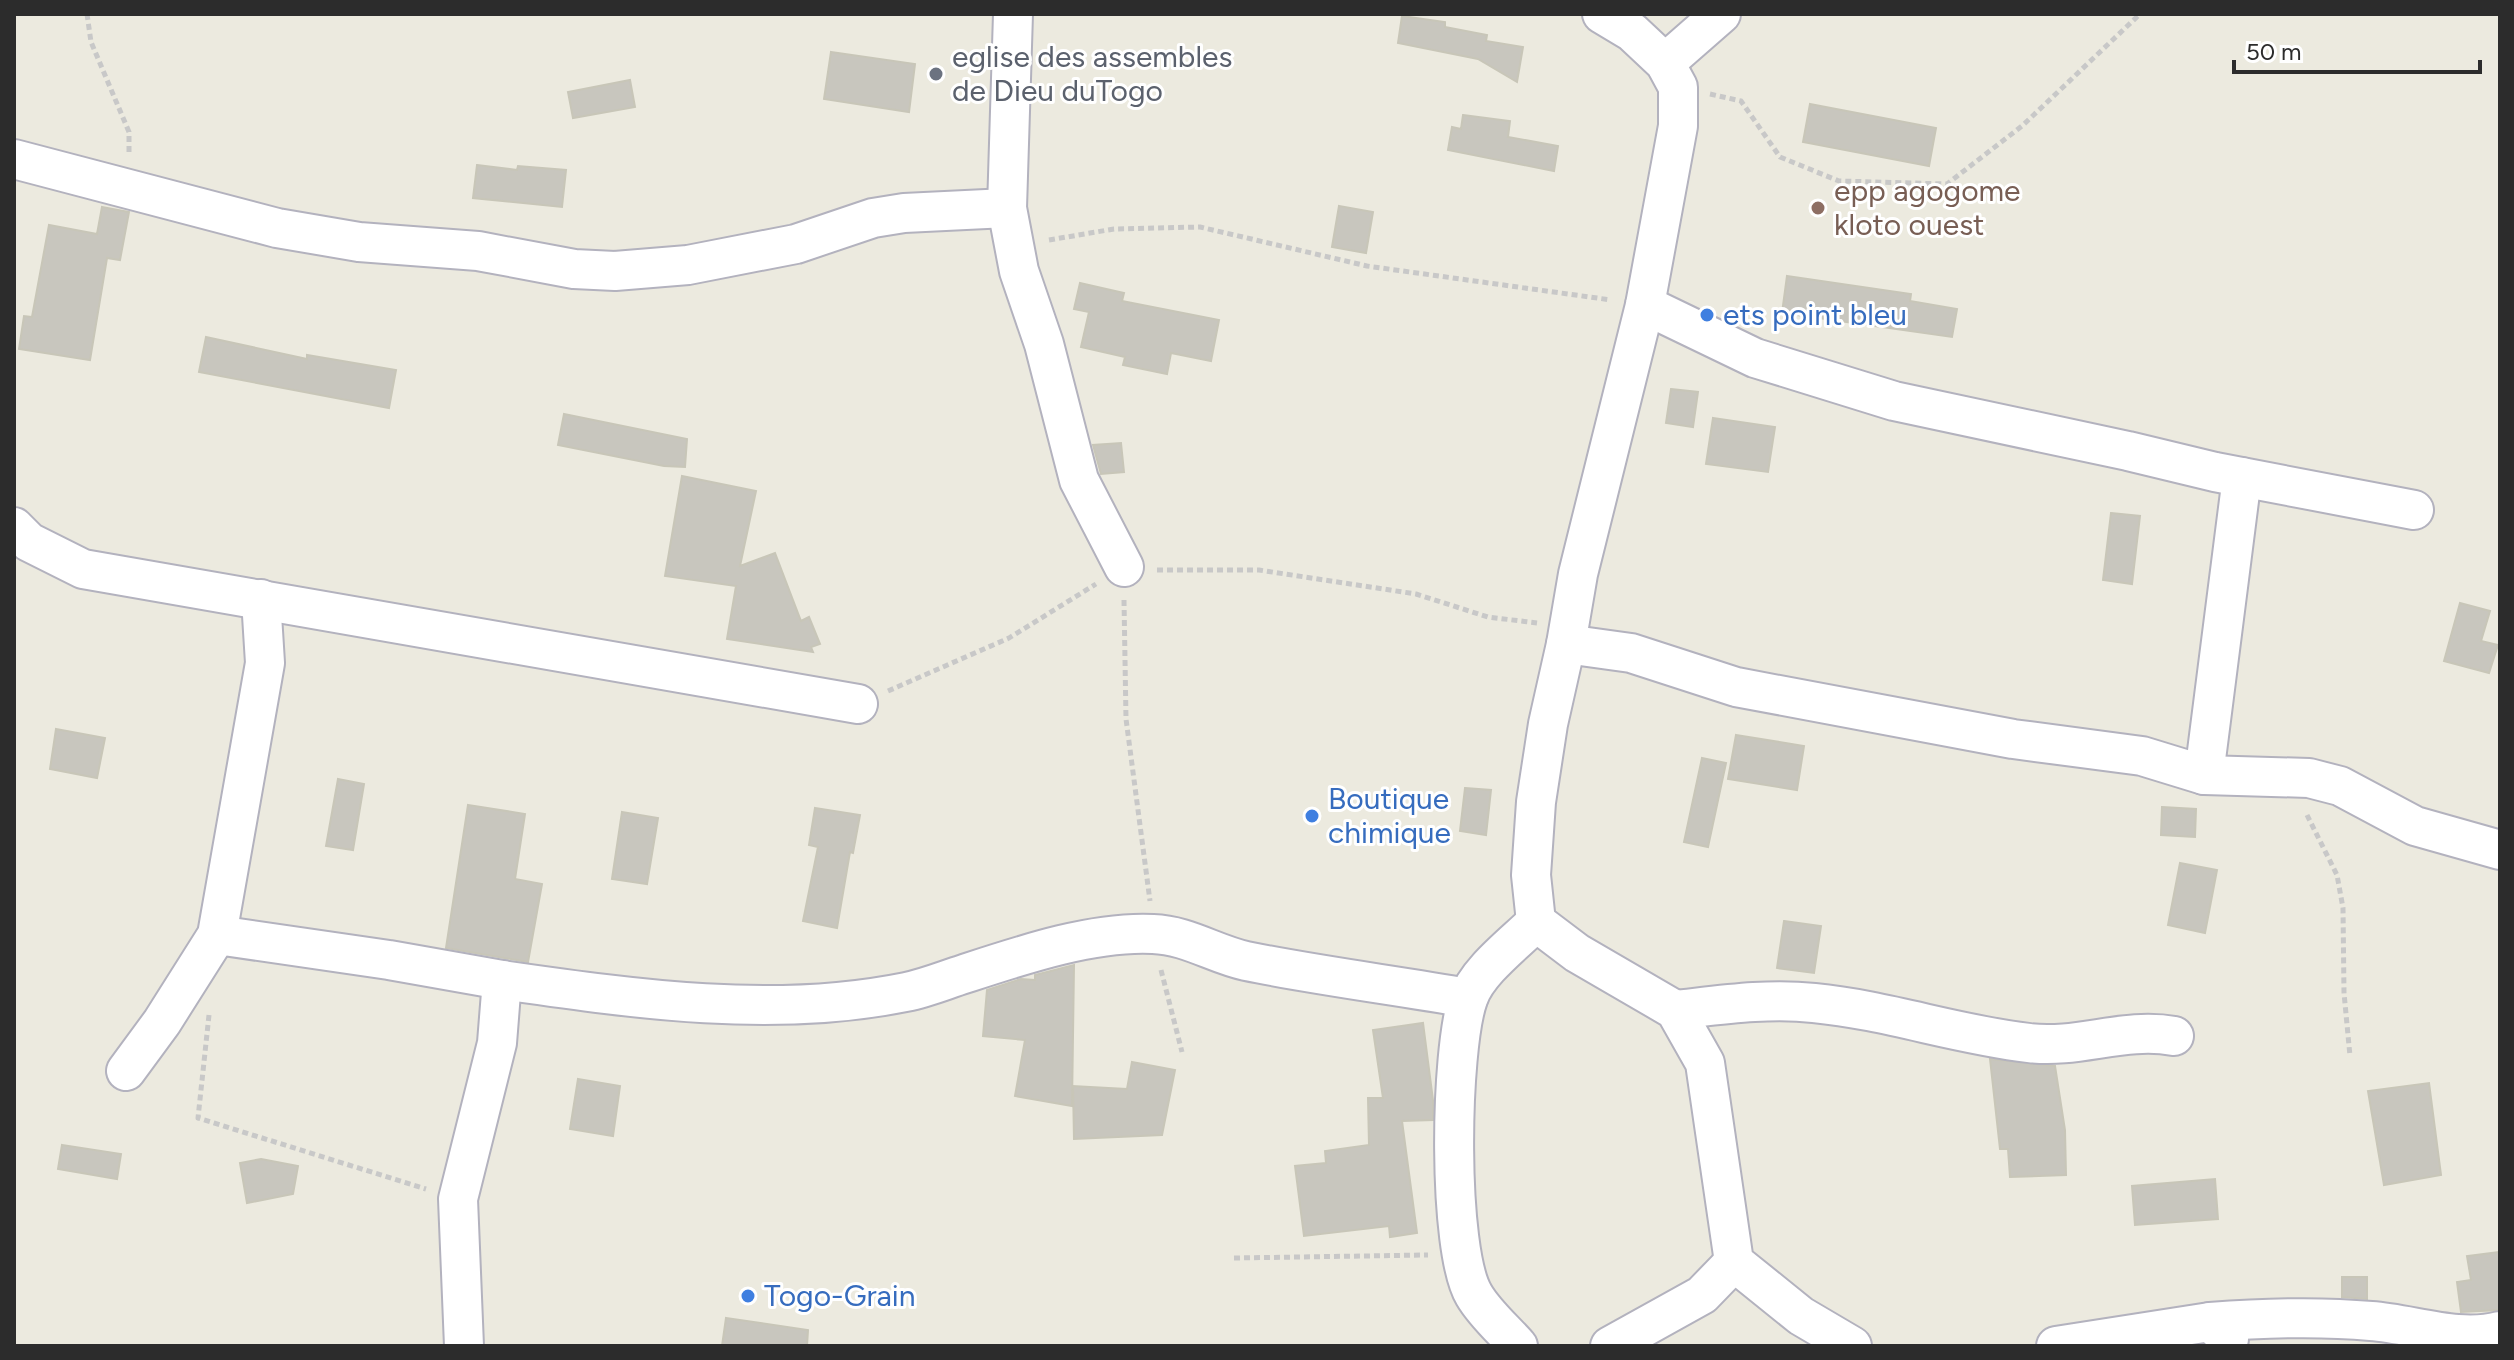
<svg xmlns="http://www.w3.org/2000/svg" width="2514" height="1360" font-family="Figtree,sans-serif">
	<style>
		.building { fill: #c8c6be; stroke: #c8c6b8; stroke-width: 2 }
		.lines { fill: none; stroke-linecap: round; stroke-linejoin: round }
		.street-casing { stroke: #b3b2be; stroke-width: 42 }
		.path { stroke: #c8c8c8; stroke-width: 5; stroke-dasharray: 6 4; stroke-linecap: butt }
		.street { stroke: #fff; stroke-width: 38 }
		.worship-dot { fill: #6b7280; stroke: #fff; stroke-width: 3 }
		.education-dot { fill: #8d6e63; stroke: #fff; stroke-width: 3 }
		.shop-dot { fill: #3f7fe0; stroke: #fff; stroke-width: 3 }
		.labels { text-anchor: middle; stroke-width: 6; stroke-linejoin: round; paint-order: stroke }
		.worship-label { font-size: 30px; fill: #5b616d; stroke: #fff; text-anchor: start }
		.education-label { font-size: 30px; fill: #785e54; stroke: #fff; text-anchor: start }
		.shop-label { font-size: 30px; fill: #366cbe; stroke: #fff; text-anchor: start }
	</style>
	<rect width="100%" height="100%" fill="#eceadf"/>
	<g class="building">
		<path d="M 1402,16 L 1445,22 L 1445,27 L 1487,35 L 1486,41 L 1523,47 L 1517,82 L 1478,59 L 1398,43 Z"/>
		<path d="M 831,52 L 915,64 L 909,112 L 824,99 Z"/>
		<path d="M 630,80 L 635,107 L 573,118 L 568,92 Z"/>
		<path d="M 1810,104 L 1936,128 L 1929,166 L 1803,142 Z"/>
		<path d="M 1463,115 L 1510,121 L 1508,137 L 1558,146 L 1554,171 L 1448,150 L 1452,127 L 1461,129 Z"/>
		<path d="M 477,165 L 517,170 L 518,166 L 566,170 L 562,207 L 473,198 Z"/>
		<path d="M 1339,206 L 1373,212 L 1366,253 L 1332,247 Z"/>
		<path d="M 102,207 L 129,212 L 120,260 L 107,258 L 90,360 L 19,349 L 24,316 L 32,317 L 49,225 L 97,234 Z"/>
		<path d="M 1787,276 L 1911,294 L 1910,301 L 1957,309 L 1952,337 L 1782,313 Z"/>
		<path d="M 1080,283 L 1124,293 L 1122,301 L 1219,320 L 1211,361 L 1171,353 L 1167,374 L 1123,365 L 1125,357 L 1081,347 L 1089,312 L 1074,309 Z"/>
		<path d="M 206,337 L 307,359 L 307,355 L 396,370 L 389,408 L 199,372 Z"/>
		<path d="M 1671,389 L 1698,392 L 1693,427 L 1666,423 Z"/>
		<path d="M 564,414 L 687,439 L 685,467 L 664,466 L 558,445 Z"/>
		<path d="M 1713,418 L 1775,427 L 1768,472 L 1706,464 Z"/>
		<path d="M 1121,443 L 1124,472 L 1101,474 L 1093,445 Z"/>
		<path d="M 682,476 L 756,491 L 740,566 L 775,553 L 801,621 L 809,617 L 820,644 L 811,647 L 813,652 L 727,639 L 736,586 L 665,576 Z"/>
		<path d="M 2111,513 L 2140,516 L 2132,584 L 2103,580 Z"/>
		<path d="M 2460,603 L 2490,611 L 2481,641 L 2498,645 L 2489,673 L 2444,661 Z"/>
		<path d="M 56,729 L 105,738 L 97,778 L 50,769 Z"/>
		<path d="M 1736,735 L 1804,746 L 1797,790 L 1728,779 Z"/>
		<path d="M 1702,758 L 1726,763 L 1708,847 L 1684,842 Z"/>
		<path d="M 338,779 L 364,784 L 353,850 L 326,846 Z"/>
		<path d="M 1465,788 L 1491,790 L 1486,835 L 1460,831 Z"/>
		<path d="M 468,805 L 525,814 L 515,879 L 542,884 L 528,962 L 446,948 Z"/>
		<path d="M 2162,807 L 2196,809 L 2195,837 L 2161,835 Z"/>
		<path d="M 815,808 L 860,815 L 853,853 L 850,852 L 837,928 L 803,921 L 818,847 L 809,845 Z"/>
		<path d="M 622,812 L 658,818 L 647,884 L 612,879 Z"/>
		<path d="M 2180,863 L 2217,870 L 2205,933 L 2168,925 Z"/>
		<path d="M 1784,921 L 1821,926 L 1814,973 L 1777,968 Z"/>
		<path d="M 1074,965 L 1072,1106 L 1015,1096 L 1025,1040 L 983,1036 L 987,990 L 1021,979 L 1035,980 L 1035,975 Z"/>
		<path d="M 1423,1023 L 1433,1100 L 1433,1120 L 1402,1121 L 1417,1233 L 1390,1237 L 1389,1226 L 1304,1236 L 1295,1166 L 1326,1163 L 1325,1151 L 1369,1145 L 1368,1098 L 1383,1098 L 1373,1030 Z"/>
		<path d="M 1990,1059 L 2055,1066 L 2065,1130 L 2066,1175 L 2010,1177 L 2008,1149 L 2000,1149 Z"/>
		<path d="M 1132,1062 L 1175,1070 L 1162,1135 L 1074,1139 L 1073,1086 L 1127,1089 Z"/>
		<path d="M 578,1079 L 620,1086 L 613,1136 L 570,1129 Z"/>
		<path d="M 2429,1083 L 2441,1175 L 2384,1185 L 2368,1091 Z"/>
		<path d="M 62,1145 L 121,1154 L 117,1179 L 58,1169 Z"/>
		<path d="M 261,1159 L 298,1166 L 293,1194 L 247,1203 L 240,1163 Z"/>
		<path d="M 2215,1179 L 2218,1219 L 2135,1225 L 2132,1186 Z"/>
		<path d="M 2500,1252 L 2500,1310 L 2461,1312 L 2457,1282 L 2471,1280 L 2467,1256 Z"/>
		<path d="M 2342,1277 L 2367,1277 L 2367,1299 L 2342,1297 Z"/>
		<path d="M 726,1318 L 808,1330 L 807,1346 L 722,1346 Z"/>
	</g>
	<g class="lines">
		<g class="street-casing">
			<g id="street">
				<path d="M 1013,14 L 1007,208 L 1019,271 L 1044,344 L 1079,480 L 1124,567"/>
				<path d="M 1602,14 L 1632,32 L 1665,63 L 1678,87 L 1678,126 L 1645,305 L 1578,574 L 1566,644 L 1548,724 L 1536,802 L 1531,875 L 1536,922 L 1577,953 L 1675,1010 L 1705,1063 L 1734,1262 L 1801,1316 L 1852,1346"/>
				<path d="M 1665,63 L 1721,14"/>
				<path d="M 14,159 L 277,228 L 359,242 L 478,251 L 574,269 L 615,271 L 688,265 L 796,244 L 873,218 L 904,213 L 1007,208"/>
				<path d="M 1645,305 L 1755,358 L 1894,401 L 2128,451 L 2215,472 L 2414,510"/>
				<path d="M 14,527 L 29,542 L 83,569 L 858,704"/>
				<path d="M 1566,644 L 1631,653 L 1736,687 L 2013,739 L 2142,756 L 2204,775 L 2309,778 L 2340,786 L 2415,826 L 2500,850"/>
				<path d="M 2204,775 L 2242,477"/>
				<path d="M 217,935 L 389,960 L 502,980 L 497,1043 L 458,1199 L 464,1346"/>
				<path d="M 502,980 C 635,999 773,1019 906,992 C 926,988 945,980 964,974 C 1022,955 1093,931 1153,934 C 1187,935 1214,954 1246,961 C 1320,976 1394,985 1468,998"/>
				<path d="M 1675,1010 C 1721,1005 1767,998 1814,1003 C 1887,1010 1957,1035 2029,1043 C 2079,1049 2124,1027 2174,1036"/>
				<path d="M 126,1071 L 162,1022 L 217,935 L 265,663 L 261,599"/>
				<path d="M 2210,1322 C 2263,1318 2317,1316 2371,1321 C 2413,1324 2458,1342 2500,1331"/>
				<path d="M 1518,1346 C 1504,1330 1485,1314 1474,1295 C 1447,1250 1450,1050 1468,999 C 1477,971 1515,943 1536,922"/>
				<path d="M 1610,1346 L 1702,1295 L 1734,1262"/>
				<path d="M 2056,1346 L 2210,1322 L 2229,1339"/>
			</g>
		</g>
		<g class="path">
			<path d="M 87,14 L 91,42 L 129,132 L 129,153"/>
			<path d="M 1710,94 L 1741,101 L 1780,157 L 1839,181 L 1947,184 L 2022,126 L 2140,14"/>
			<path d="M 1049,240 L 1114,229 L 1200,227 L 1367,266 L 1611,300"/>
			<path d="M 1157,570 L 1259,570 L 1416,594 L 1488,617 L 1537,623"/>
			<path d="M 1124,600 L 1126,719 L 1150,901"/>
			<path d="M 888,691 L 1009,638 L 1096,584"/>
			<path d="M 2307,815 L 2337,875 L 2343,908 L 2344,993 L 2350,1056"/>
			<path d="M 1161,970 L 1182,1052"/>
			<path d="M 209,1015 L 198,1118 L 426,1189"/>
			<path d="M 1234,1258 L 1428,1255"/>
		</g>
		<use href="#street" class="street"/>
	</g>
	<circle class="worship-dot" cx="936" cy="74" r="8"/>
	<circle class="education-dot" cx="1818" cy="208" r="8"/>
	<g class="shop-dot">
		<circle cx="1707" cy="315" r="8"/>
		<circle cx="1312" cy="816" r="8"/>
		<circle cx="748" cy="1296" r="8"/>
	</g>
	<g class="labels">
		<g class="worship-label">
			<text x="952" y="67">eglise des assembles<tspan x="952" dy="34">de Dieu duTogo</tspan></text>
		</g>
		<g class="education-label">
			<text x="1834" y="201">epp agogome<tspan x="1834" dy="34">kloto ouest</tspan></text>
		</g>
		<g class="shop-label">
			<text x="1723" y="325">ets point bleu</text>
			<text x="1328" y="809">Boutique<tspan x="1328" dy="34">chimique</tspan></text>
			<text x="764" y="1306">Togo-Grain</text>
		</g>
	</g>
	<rect width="2514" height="1360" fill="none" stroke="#2c2c2c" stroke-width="32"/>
	<path d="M2234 60v12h246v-12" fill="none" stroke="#2c2c2c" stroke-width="4"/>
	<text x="2246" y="60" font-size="24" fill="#2c2c2c" stroke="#ffffff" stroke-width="6" paint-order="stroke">50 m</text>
</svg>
